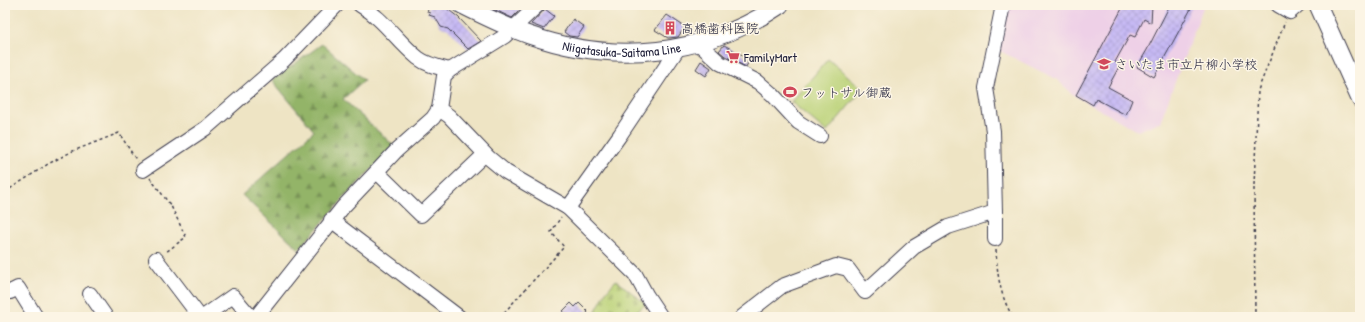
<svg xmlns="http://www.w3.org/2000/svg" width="1365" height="322" font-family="'Patrick Hand','Klee One',sans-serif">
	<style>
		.built { fill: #eed0e7 }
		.grass { fill: #bad277; stroke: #6e7a59 }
		.forest { fill: url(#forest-firs); stroke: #5a6b52 }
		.cemetery { fill: url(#cemetery-stones); stroke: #6e7a59 }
		.building { fill: url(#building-cross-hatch) }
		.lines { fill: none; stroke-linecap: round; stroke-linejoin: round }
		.minor-casing { stroke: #413f50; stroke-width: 16 }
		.major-casing { stroke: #413f50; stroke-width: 19 }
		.path { stroke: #413f50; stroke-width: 1.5; stroke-dasharray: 3 3; stroke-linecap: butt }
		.minor { stroke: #fff; stroke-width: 14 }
		.major { stroke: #fff; stroke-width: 17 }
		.labels { text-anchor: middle; stroke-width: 3; stroke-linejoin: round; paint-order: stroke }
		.poi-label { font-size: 13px; fill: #22223b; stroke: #fcf5e5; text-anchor: start }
		.street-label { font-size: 13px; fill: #22223b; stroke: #fcf5e5 }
	</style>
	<defs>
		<pattern id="forest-firs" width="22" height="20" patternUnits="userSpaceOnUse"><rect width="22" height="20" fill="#93b468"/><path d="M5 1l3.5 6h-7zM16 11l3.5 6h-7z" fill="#789257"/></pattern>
		<pattern id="cemetery-stones" width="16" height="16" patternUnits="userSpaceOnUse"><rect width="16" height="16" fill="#bad277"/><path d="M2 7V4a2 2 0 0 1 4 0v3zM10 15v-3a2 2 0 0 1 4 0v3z" fill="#a0b468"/></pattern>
		<pattern id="building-cross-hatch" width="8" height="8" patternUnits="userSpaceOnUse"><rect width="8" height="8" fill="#c6b9f4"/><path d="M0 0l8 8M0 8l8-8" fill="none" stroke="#aa9fd2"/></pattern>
	</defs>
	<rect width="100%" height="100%" fill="#fcf5e5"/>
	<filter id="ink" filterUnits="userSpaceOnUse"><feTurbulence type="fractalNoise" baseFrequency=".025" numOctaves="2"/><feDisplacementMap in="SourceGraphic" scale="8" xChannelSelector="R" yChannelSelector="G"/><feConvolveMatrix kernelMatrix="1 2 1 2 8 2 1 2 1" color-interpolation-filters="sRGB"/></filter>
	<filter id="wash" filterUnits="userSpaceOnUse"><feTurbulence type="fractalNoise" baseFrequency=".012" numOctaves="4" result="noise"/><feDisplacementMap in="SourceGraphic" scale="16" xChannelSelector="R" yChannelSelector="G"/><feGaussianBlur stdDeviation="0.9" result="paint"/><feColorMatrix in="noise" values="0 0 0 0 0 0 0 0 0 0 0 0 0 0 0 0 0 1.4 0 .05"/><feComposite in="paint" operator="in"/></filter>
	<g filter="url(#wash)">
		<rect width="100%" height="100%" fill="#eee4c4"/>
		<path class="built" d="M 1007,5 L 1204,5 L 1160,122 L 1138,131 L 1075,96 L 1056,79 L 996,49 Z"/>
		<path class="grass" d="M 828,59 L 863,89 L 827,132 L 791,102 Z"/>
		<path class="forest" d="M 322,44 L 364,80 L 343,99 L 394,146 L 345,197 L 299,249 L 242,195 L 314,131 L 272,80 Z"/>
		<path class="cemetery" d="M 616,280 L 646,304 L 629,317 L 595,317 L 593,316 L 606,292 Z"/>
		<g id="blocks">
			<g class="building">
				<path d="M 430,5 L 442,5 L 458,17 L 481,41 L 468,49 L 448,29 L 441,27 L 435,17 L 429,15 L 430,13 L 427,12 Z"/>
				<path d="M 485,5 L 522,5 L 519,11 L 512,18 Z"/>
				<path d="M 1124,5 L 1152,5 L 1151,23 L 1144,19 L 1135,37 L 1130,35 L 1115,62 L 1120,65 L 1108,87 L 1132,100 L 1126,115 L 1096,99 L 1093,105 L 1076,95 Z"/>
				<path d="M 1170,5 L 1193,5 L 1154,77 L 1137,67 L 1147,50 Z"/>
				<path d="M 545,9 L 554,16 L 544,29 L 531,24 Z"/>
				<path d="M 667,15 L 685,27 L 678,37 L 668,38 L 655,30 Z"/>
				<path d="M 573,19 L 584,27 L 577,37 L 569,36 L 564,32 Z"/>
				<path d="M 724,45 L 750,59 L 746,67 L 725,56 L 719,51 Z"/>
				<path d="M 701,61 L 711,68 L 706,76 L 696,69 Z"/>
				<path d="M 571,303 L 575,307 L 579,303 L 588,312 L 584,317 L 570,317 L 563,311 Z"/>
			</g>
		</g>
	</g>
	<g filter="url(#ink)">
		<use href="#blocks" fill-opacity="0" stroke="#413f50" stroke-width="1"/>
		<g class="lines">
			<g class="minor-casing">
				<g id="minor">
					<path d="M 360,5 C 383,18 397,41 418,58 C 427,65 438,67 450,70"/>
					<path d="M 1278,5 L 1290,12 L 1298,5"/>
					<path d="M 697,42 L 720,63 L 758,82 L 773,95 L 798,122 L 820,136"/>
					<path d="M 439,109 L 449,116 L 489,158 L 506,172 L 568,208 L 635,274 L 647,296 L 661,317"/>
					<path d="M 143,170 L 206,128 L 284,60 L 337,5"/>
					<path d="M 377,172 L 421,215 L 485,154"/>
					<path d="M 568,208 L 620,135 L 679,47"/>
					<path d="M 331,220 L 459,317"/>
					<path d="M 995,239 L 995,212"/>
					<path d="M 156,259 L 200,317"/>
					<path d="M 10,292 L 18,288 L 36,317"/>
					<path d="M 90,294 L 106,317"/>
					<path d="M 203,317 L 233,296 L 251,317"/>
					<path d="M 256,317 L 343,207 L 397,150 L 433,118 L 439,109 L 444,76 L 450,70 L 505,36 L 538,5"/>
					<path d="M 742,317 L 782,286 L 836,266 L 848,269 L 865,292 L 914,247 L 948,227 L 995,212 L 993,131 L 986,88 L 1003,5"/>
				</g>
			</g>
			<g class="major-casing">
				<g id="major">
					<path id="s1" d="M 462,5 C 484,16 506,27 529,35 C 614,65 704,56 780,5"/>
					<path d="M 1318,5 L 1360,99"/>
				</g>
			</g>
			<g class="path">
				<path d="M 150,178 L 171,206 L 186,237 L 166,252"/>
				<path d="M 5,192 L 48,164 L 73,151 L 119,133 L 137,161"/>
				<path d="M 996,250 C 997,273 1000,297 1013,317"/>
				<path d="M 500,317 L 564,247 L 551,232 L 561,217"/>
				<path d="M 1255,317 L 1254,185 L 1258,90 L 1285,22"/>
			</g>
			<use href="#minor" class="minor"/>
			<use href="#major" class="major"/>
		</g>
	</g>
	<defs>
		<g id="building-bare" transform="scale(1.08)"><path d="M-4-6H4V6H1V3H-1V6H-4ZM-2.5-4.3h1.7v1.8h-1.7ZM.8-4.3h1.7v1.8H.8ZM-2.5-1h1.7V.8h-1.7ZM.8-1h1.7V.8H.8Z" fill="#d1495b" stroke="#fcf5e5" stroke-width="2.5" paint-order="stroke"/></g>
		<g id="supermarket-bare" transform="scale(1.08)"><path d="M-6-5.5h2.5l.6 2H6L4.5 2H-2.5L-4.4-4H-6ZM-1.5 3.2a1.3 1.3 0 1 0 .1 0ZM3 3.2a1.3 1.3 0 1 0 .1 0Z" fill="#d1495b" stroke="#fcf5e5" stroke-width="2.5" paint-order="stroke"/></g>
		<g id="school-bare" transform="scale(1.08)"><path d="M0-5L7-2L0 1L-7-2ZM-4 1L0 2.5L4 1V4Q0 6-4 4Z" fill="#d1495b" stroke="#fcf5e5" stroke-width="2.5" paint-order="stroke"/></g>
		<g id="stadium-bare" transform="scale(1.08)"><path d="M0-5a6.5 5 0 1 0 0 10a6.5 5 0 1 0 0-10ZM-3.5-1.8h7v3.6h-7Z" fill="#d1495b" stroke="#fcf5e5" stroke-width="2.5" paint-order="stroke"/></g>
	</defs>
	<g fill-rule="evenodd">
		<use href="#building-bare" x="670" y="28"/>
		<use href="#supermarket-bare" x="733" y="57"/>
		<use href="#school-bare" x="1104" y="64"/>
		<use href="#stadium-bare" x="790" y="92"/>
	</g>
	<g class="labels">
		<g class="poi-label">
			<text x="681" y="33">高橋歯科医院</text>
			<text x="744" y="62">FamilyMart</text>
			<text x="1115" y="69">さいたま市立片柳小学校</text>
			<text x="801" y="97">フットサル御蔵</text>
		</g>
		<g class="street-label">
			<text dy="5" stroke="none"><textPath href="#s1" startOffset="168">Niigatasuka-Saitama Line</textPath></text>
		</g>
	</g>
	<rect width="1365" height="322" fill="none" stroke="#fcf5e5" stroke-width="20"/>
</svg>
